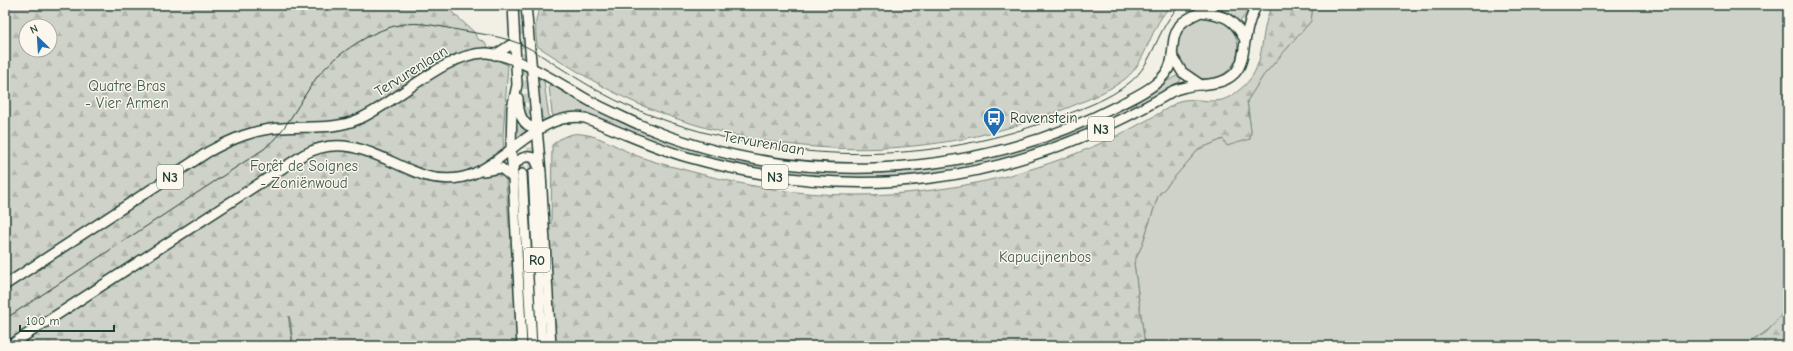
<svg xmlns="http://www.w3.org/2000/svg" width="1793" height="351" font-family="'Comic Neue',sans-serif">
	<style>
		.green { fill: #cfd2c8; stroke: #77887e }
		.forest { fill: url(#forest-firs); stroke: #77887e; fill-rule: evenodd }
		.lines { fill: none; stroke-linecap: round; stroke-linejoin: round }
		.stream { stroke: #6e7f75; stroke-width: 2 }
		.trunk-tunnel { stroke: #c8ccc2; stroke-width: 9; stroke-dasharray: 9 4.5; stroke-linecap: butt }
		.primary-casing { stroke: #1f3d34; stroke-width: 12 }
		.trunk-casing { stroke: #1f3d34; stroke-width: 12 }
		.primary { stroke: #fbf7ec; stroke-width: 9 }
		.trunk { stroke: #fbf7ec; stroke-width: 9 }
		.tram { stroke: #1f3d34; stroke-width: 1 }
		.labels { text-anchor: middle; stroke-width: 3; stroke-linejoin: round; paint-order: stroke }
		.shield { fill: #fbf7ec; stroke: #61756b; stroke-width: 1 }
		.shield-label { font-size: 14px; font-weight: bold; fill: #1f3d34 }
		.street-label { font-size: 15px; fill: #1f3d34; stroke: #fbf7ec }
		.park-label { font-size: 15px; fill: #425b52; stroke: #fbf7ec }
		.poi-label { font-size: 15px; fill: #1f3d34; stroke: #fbf7ec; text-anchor: start }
	</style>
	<defs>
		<pattern id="forest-firs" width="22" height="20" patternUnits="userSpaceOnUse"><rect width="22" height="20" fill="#cfd2c8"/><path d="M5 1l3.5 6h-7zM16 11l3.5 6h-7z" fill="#b1b5ac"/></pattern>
	</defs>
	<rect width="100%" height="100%" fill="#f2f0e5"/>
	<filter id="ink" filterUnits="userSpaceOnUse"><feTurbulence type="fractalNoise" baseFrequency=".025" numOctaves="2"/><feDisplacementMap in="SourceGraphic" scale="8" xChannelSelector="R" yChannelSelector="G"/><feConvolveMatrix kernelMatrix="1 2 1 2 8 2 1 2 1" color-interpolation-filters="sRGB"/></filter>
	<g filter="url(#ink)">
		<g class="green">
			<path d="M 1221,5 L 1252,5 L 1240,22 L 1221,9 Z"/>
			<path d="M 1313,5 L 1788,5 L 1788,307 C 1777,325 1762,335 1744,346 L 1145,346 L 1134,263 L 1142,245 L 1158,196 L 1199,149 L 1223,139 L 1250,139 L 1251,131 L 1247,101 L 1263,76 L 1311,21 Z"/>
			<circle cx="1207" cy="48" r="31"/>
			<path d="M 1176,76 L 1179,76 L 1181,80 C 1165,96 1130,111 1109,121 C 976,185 834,193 691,154 C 670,148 650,140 630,131 C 604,120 582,106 554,117 L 552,113 L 549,86 L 551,84 C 567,94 583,105 601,112 C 629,122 658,129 686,138 C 713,147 748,161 775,166 C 864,182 964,171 1049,140 C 1093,123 1136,100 1176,76 Z"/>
			<path d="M 541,79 L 544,81 L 549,118 L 545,120 L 541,116 L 537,82 Z"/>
		</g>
		<g class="forest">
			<path d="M 5,5 L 444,5 L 473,31 L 479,40 L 484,41 L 497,60 L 508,65 L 503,136 L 509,227 L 551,224 L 552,145 C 560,138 570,132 582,134 C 602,136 621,150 640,157 C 652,161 665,165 678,168 C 711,177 744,185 778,190 C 917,208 1061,177 1179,101 C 1193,97 1208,103 1222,100 C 1228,98 1233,95 1238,91 C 1269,68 1257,37 1272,5 L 1313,5 L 1311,21 L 1263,76 L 1247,101 L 1251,131 L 1250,139 L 1227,146 L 1223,139 L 1199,149 L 1158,196 L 1142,245 L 1134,263 L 1145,346 L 5,346 ZM 26,26 L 50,26 L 50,50 L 26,50 Z"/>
			<path d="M 545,5 L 1172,5 C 1149,26 1149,60 1125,79 C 1101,97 1053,114 1024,123 C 899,164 756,155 636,103 C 602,88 569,66 537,46 C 536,33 532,13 545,5 Z"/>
			<path d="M 1788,307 L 1788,346 L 1744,346 L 1767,332 Z"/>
		</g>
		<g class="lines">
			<path class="stream" d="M 289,317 L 293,346"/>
			<g class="trunk-tunnel">
				<path d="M 524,26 L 533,173"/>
				<path d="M 520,112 L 522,174"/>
			</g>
			<g class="primary-casing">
				<g id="primary">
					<path d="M 526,5 L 541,173"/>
					<path d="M 1201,12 C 1225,16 1233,17 1245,40"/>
					<path d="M 495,55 L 515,42"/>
					<path d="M 1172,55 L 1182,72 L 1201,85"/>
					<path d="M 518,98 C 518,111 522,130 539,127"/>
					<path d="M 513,168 C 517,160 526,153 535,159 L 539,168"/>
					<path d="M 483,171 L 501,168 L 513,178"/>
					<path d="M 513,178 L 511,149 L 512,108 L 517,85 L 513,5"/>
					<path d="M 5,285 L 208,152 C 232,139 254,129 282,128 C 308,126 334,130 359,119 C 396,103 447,51 487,53 C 519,56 560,84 588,100 C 604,109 621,116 638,124 C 791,190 974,181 1121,104 C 1138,95 1166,83 1171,62 C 1174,49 1171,37 1180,25 C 1189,15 1203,13 1213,5"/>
					<path d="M 9,346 L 303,155 C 349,130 383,162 426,176 C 442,180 460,180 475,173 C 510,158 542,111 585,118 C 619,131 652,147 687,157 C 859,206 1011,184 1165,96 C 1170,92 1176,89 1182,88 C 1201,82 1220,88 1235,73 C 1244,63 1243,49 1246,37 C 1248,25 1251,15 1257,5"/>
				</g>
			</g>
			<g class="trunk-casing">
				<g id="trunk">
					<path d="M 533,173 L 542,346"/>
					<path d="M 541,173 L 551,346"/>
					<path d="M 522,174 L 532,346"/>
					<path d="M 513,178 L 522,346"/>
				</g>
			</g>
			<use href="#primary" class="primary"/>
			<use href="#trunk" class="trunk"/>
			<path class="tram" d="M 5,319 L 264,149 C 288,129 299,102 317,77 C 333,57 366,34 391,27 C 412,20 432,25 453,29 C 473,33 496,35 515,42 C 530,47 543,57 556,65 C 581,81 608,98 635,109 C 768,163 918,170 1053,119 C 1077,111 1110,99 1129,83 C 1155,63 1156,27 1181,5"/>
		</g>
	</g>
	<defs>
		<g id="bus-pin" transform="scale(1.15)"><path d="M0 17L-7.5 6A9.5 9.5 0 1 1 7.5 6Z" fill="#1f6fb2" stroke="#fbf7ec"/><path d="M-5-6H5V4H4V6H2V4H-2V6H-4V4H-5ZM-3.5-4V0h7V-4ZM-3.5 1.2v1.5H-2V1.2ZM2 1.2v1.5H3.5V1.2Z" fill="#fff"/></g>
	</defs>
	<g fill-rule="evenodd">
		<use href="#bus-pin" x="994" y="118"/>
	</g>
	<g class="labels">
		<g class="shield">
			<rect x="1088" y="117" width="26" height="24" rx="3"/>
			<rect x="157" y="165" width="26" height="24" rx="3"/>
			<rect x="762" y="165" width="26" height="24" rx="3"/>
			<rect x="524" y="248" width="26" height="24" rx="3"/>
		</g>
		<g class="shield-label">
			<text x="1101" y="134">N3</text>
			<text x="170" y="182">N3</text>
			<text x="775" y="182">N3</text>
			<text x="537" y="265">R0</text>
		</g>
		<g class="street-label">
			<text transform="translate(411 71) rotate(-32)" y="5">Tervurenlaan</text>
			<text transform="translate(764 143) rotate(10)" y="5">Tervurenlaan</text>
		</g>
		<g class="park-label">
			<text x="127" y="91">Quatre Bras<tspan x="127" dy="17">- Vier Armen</tspan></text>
			<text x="304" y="171">Forêt de Soignes<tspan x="304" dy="17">- Zoniënwoud</tspan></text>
			<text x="1045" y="262">Kapucijnenbos</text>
		</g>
		<g class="poi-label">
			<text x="1010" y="123">Ravenstein</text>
		</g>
	</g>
	<rect width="1793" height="351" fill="none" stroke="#fbf7ec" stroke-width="20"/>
	<rect x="10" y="10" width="1773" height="331" fill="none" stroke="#1f3d34" stroke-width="1.5" filter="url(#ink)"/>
	<g transform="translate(38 38) rotate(335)"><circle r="19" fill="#fbf7ec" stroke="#a3ada2"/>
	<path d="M0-3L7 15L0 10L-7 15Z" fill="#1f6fb2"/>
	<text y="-6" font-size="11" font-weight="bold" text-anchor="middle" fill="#1f3d34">N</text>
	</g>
	<path d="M20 325v6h94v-6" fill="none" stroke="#1f3d34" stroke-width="2"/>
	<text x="26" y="325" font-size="12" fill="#1f3d34" stroke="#fbf7ec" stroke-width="3" paint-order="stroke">100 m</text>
</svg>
